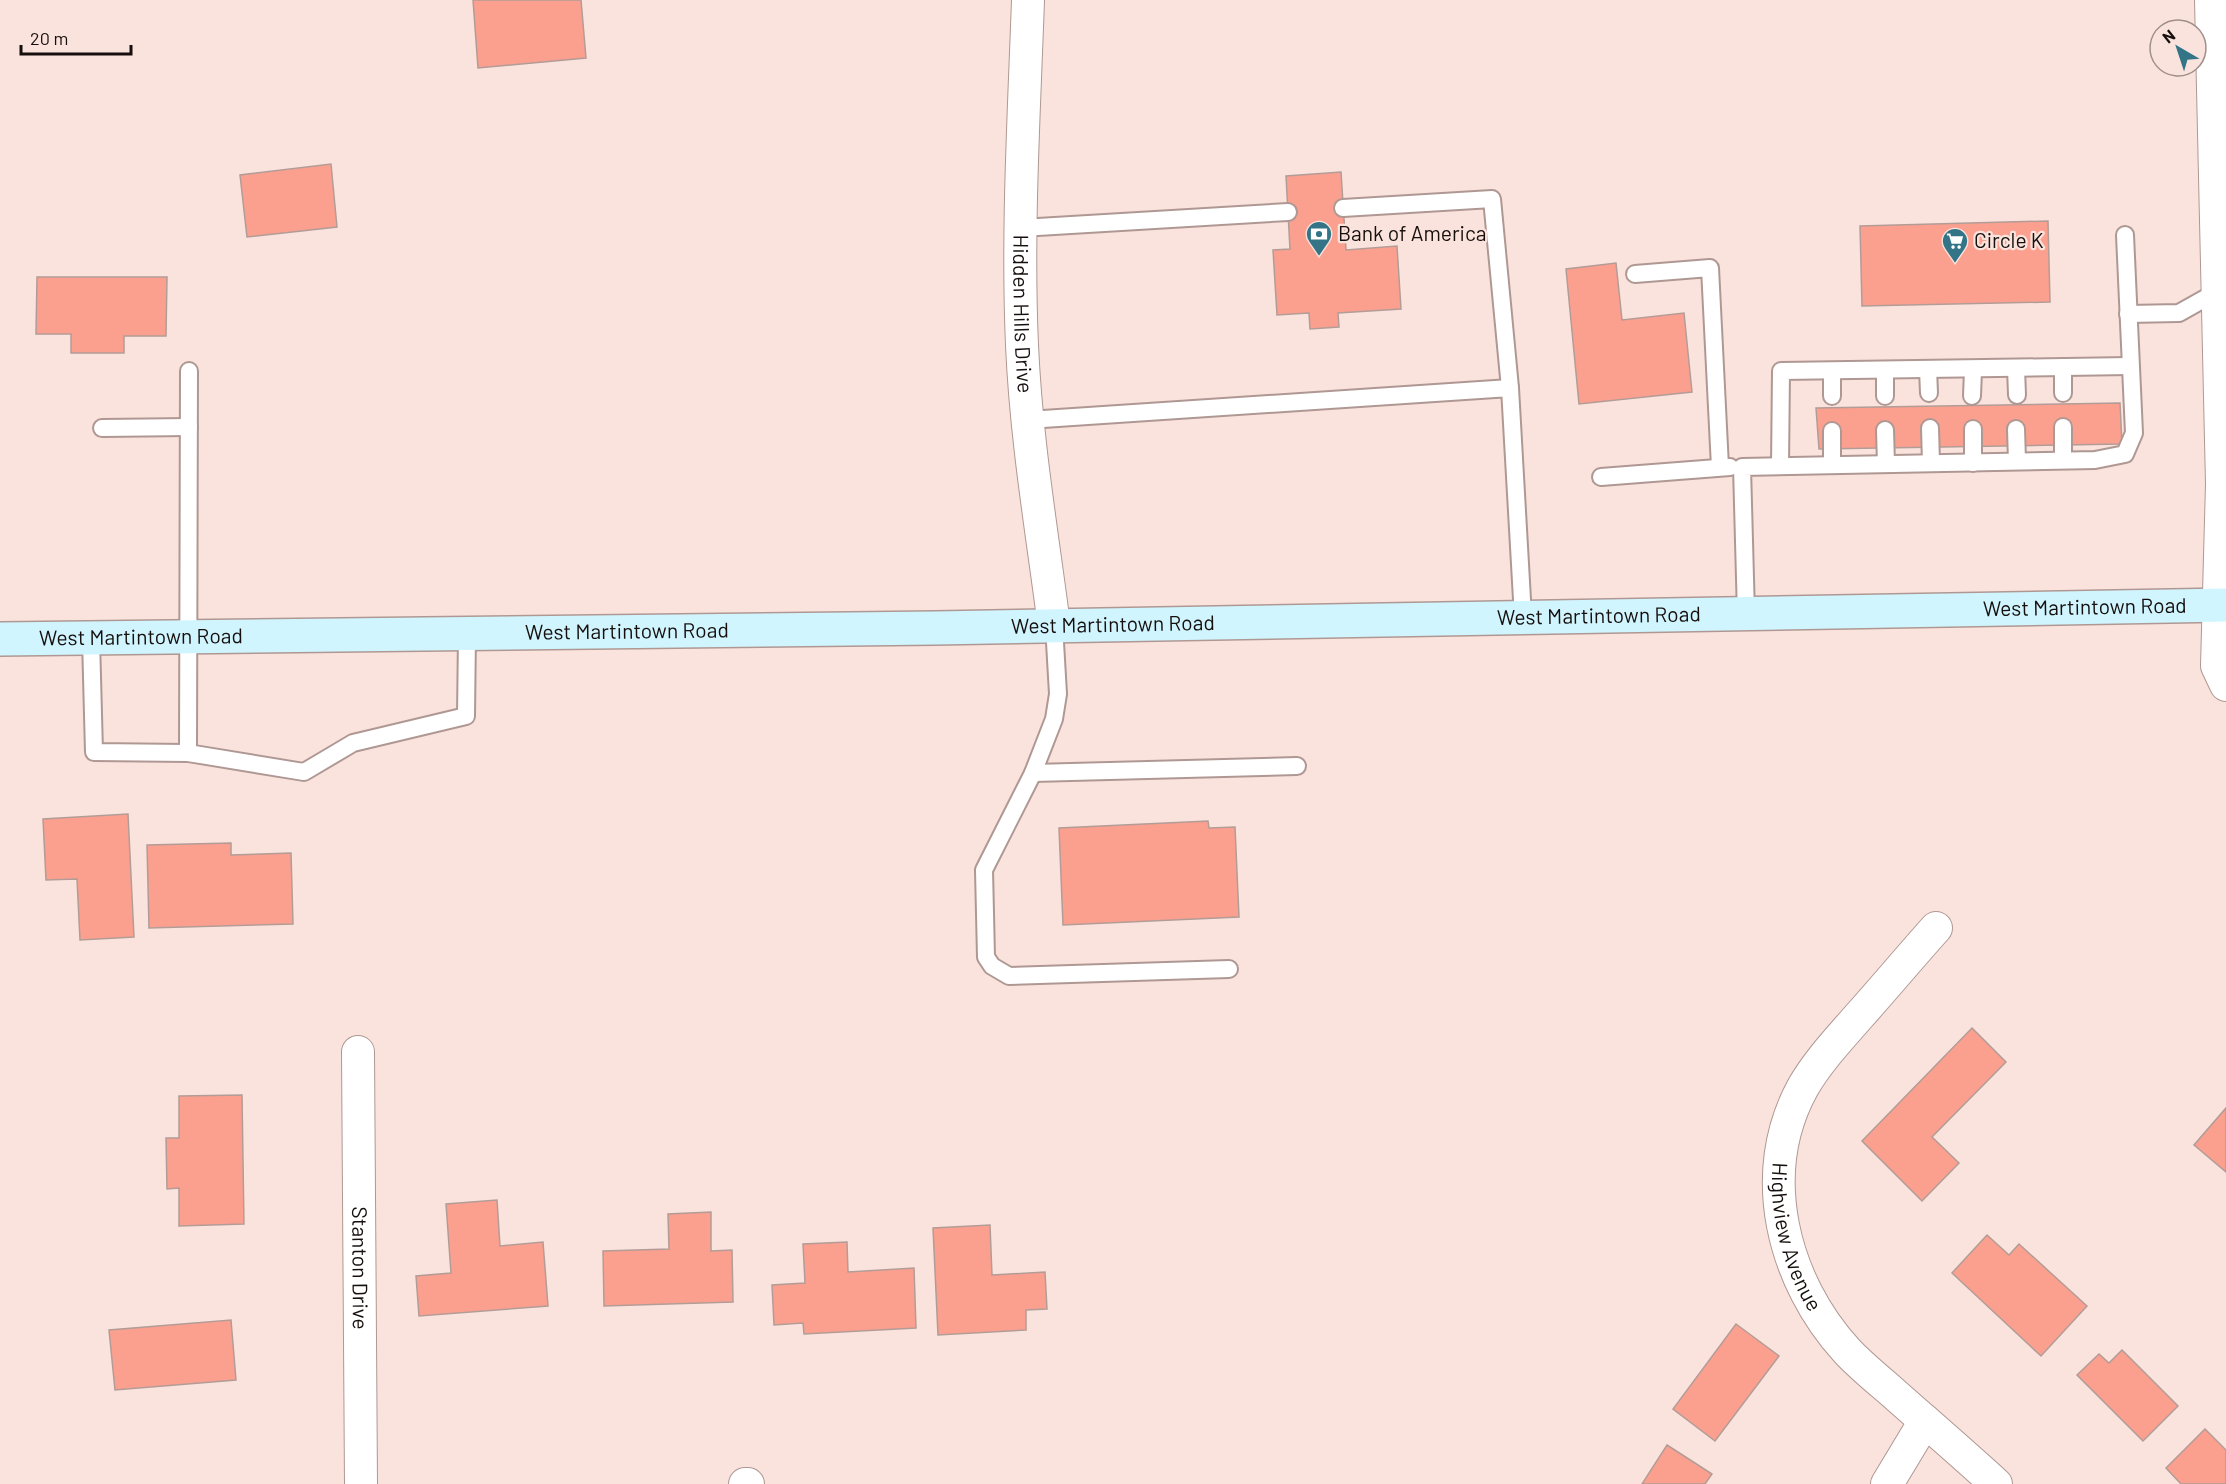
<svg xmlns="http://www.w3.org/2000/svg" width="2226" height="1484" font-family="Barlow,sans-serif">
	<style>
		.building { fill: #fba08e; stroke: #b39c97; stroke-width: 1.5 }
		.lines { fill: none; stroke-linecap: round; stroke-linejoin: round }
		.service-casing { stroke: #af9893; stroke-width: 20 }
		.minor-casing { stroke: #af9893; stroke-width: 34 }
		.secondary-casing { stroke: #af9893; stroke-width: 36 }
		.service { stroke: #fff; stroke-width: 16 }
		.minor { stroke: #fff; stroke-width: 32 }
		.secondary { stroke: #d0f5fe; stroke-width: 33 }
		.labels { text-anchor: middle; stroke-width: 4.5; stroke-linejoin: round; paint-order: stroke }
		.poi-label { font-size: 21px; fill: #160f0d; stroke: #fbe3dd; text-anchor: start }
		.street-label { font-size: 21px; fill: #160f0d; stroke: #fbe3dd }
	</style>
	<rect width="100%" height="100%" fill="#fbe3dd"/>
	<g class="building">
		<path d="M 473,0 L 581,0 L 586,58 L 478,68 Z"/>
		<path d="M 331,164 L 337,227 L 247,237 L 240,175 Z"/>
		<path d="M 1341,172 L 1346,250 L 1397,246 L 1401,309 L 1338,313 L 1339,327 L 1310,329 L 1309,313 L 1277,315 L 1273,250 L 1290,249 L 1286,176 Z"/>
		<path d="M 2048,221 L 2050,302 L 1862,306 L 1860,226 Z"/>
		<path d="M 1616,263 L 1622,320 L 1684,313 L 1692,392 L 1579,404 L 1566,269 Z"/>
		<path d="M 37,277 L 167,277 L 166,336 L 124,336 L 124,353 L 71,353 L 71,334 L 36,334 Z"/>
		<path d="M 2120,403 L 2122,444 L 1819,449 L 1816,408 Z"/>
		<path d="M 128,814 L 134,937 L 80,940 L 77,879 L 46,880 L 43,819 Z"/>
		<path d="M 1208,821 L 1209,828 L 1235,827 L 1239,917 L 1063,925 L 1059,828 Z"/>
		<path d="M 231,843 L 231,855 L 291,853 L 293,924 L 149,928 L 147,845 Z"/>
		<path d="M 1972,1028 L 2006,1062 L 1932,1137 L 1959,1163 L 1922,1201 L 1862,1141 Z"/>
		<path d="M 242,1095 L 244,1224 L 179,1226 L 179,1188 L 167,1189 L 166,1138 L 179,1138 L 179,1096 Z"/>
		<path d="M 2226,1108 L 2226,1172 L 2194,1145 Z"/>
		<path d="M 497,1200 L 500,1246 L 543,1242 L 548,1306 L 419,1316 L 416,1276 L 451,1273 L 446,1204 Z"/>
		<path d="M 711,1212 L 711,1251 L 732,1250 L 733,1302 L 604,1306 L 603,1251 L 669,1249 L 668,1214 Z"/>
		<path d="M 990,1225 L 992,1275 L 1045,1272 L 1047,1309 L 1026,1310 L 1026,1330 L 938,1335 L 933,1228 Z"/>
		<path d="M 1987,1235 L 2009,1255 L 2019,1244 L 2087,1306 L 2041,1356 L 1952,1273 Z"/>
		<path d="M 847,1242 L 848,1272 L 914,1268 L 916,1328 L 804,1334 L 803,1323 L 774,1325 L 772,1285 L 805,1283 L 803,1244 Z"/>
		<path d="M 231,1320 L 236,1380 L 115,1390 L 109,1330 Z"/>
		<path d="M 1736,1324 L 1779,1356 L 1715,1441 L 1673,1409 Z"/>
		<path d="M 2122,1350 L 2178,1406 L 2143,1441 L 2077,1375 L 2099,1354 L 2109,1363 Z"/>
		<path d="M 2205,1429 L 2226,1450 L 2226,1484 L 2181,1484 L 2166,1468 Z"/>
		<path d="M 1667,1445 L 1712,1474 L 1705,1484 L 1642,1484 Z"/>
	</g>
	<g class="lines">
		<g class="service-casing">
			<g id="service">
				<path d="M 1343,208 L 1492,199 L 1510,388"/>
				<path d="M 1021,228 L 1288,212"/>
				<path d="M 1635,274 L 1710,268 L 1720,467"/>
				<path d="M 2128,314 L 2179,313 L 2220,290"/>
				<path d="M 2016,368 L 2017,395"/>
				<path d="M 1928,369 L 1929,393"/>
				<path d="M 1885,370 L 1885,396"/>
				<path d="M 2063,393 L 2063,367"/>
				<path d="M 1832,396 L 1832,371"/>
				<path d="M 1972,396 L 1973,370"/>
				<path d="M 1028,420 L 1510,388 L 1523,617"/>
				<path d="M 2063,427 L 2063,460"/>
				<path d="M 102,428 L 189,427"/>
				<path d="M 1930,428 L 1931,463"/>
				<path d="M 1973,429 L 1973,463"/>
				<path d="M 2016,429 L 2017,461"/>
				<path d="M 1885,430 L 1886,464"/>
				<path d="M 1832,465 L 1832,431"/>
				<path d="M 1780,466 L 1781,371 L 2130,366"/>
				<path d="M 1601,477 L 1730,467"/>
				<path d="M 1746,615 L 1742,467 L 2095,460 L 2125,454 L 2134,433 L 2125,235"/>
				<path d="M 1054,625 L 1058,694 L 1054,719 L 1033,773 L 984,870 L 986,957 L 992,966 L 1009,976 L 1229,969"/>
				<path d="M 91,639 L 94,752 L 188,753 L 189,371"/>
				<path d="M 188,753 L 304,772 L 353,743 L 466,716 L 467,634"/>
				<path d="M 1033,773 L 1297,766"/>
			</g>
		</g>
		<g class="minor-casing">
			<g id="minor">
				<path id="s1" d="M 1028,0 C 1024,115 1017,230 1022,345 C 1026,439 1042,532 1054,625"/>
				<path d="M 2211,0 L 2222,484 L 2217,666 L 2226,685"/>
				<path id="s2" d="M 1936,928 C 1910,957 1885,987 1859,1016 C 1839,1039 1818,1061 1803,1087 C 1755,1174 1783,1281 1847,1351 C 1860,1365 1876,1378 1891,1391 C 1926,1422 1961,1452 1996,1484"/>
				<path id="s3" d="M 358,1052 L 361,1484"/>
				<path d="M 745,1484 L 748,1484"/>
				<path d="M 1887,1484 L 1925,1421"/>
			</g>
		</g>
		<g class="secondary-casing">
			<g id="secondary">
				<path id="s4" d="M 0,639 L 935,628 L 2226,605"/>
			</g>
		</g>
		<use href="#service" class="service"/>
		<use href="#minor" class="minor"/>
		<use href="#secondary" class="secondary"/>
	</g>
	<defs>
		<g id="bank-pin" transform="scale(1.35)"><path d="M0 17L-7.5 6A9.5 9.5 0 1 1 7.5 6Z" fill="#337587" stroke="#fbe3dd"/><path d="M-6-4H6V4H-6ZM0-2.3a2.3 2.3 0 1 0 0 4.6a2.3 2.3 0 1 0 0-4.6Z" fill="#fff"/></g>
		<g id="supermarket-pin" transform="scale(1.35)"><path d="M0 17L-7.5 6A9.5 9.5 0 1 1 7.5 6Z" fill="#337587" stroke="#fbe3dd"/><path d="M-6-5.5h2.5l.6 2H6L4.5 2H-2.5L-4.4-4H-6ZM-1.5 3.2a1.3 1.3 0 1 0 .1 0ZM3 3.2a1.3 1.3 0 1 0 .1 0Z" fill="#fff"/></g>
	</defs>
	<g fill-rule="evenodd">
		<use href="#bank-pin" x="1319" y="234"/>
		<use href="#supermarket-pin" x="1955" y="241"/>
	</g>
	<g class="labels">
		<g class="poi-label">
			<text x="1338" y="241">Bank of America</text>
			<text x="1974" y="248">Circle K</text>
		</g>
		<g class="street-label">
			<text dy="7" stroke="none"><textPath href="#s1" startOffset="314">Hidden Hills Drive</textPath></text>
			<text dy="7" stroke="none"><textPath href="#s4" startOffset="2085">West Martintown Road</textPath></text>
			<text dy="7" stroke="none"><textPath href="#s4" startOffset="1599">West Martintown Road</textPath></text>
			<text dy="7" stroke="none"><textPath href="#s4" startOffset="1113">West Martintown Road</textPath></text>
			<text dy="7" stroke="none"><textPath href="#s4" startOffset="627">West Martintown Road</textPath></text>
			<text dy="7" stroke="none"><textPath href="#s4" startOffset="141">West Martintown Road</textPath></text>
			<text dy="7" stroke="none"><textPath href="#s2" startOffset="364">Highview Avenue</textPath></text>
			<text dy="7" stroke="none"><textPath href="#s3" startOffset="216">Stanton Drive</textPath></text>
		</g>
	</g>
	<g transform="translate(2178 48) rotate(321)"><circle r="28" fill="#fbe3dd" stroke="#9f8e8a" stroke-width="1.5"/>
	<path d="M0-4.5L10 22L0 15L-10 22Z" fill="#337587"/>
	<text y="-9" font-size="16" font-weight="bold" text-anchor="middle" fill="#160f0d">N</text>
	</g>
	<path d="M21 45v9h110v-9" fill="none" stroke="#160f0d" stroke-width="3"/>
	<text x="30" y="45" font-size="18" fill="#160f0d" stroke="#fbe3dd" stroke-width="4.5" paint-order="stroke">20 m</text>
</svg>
